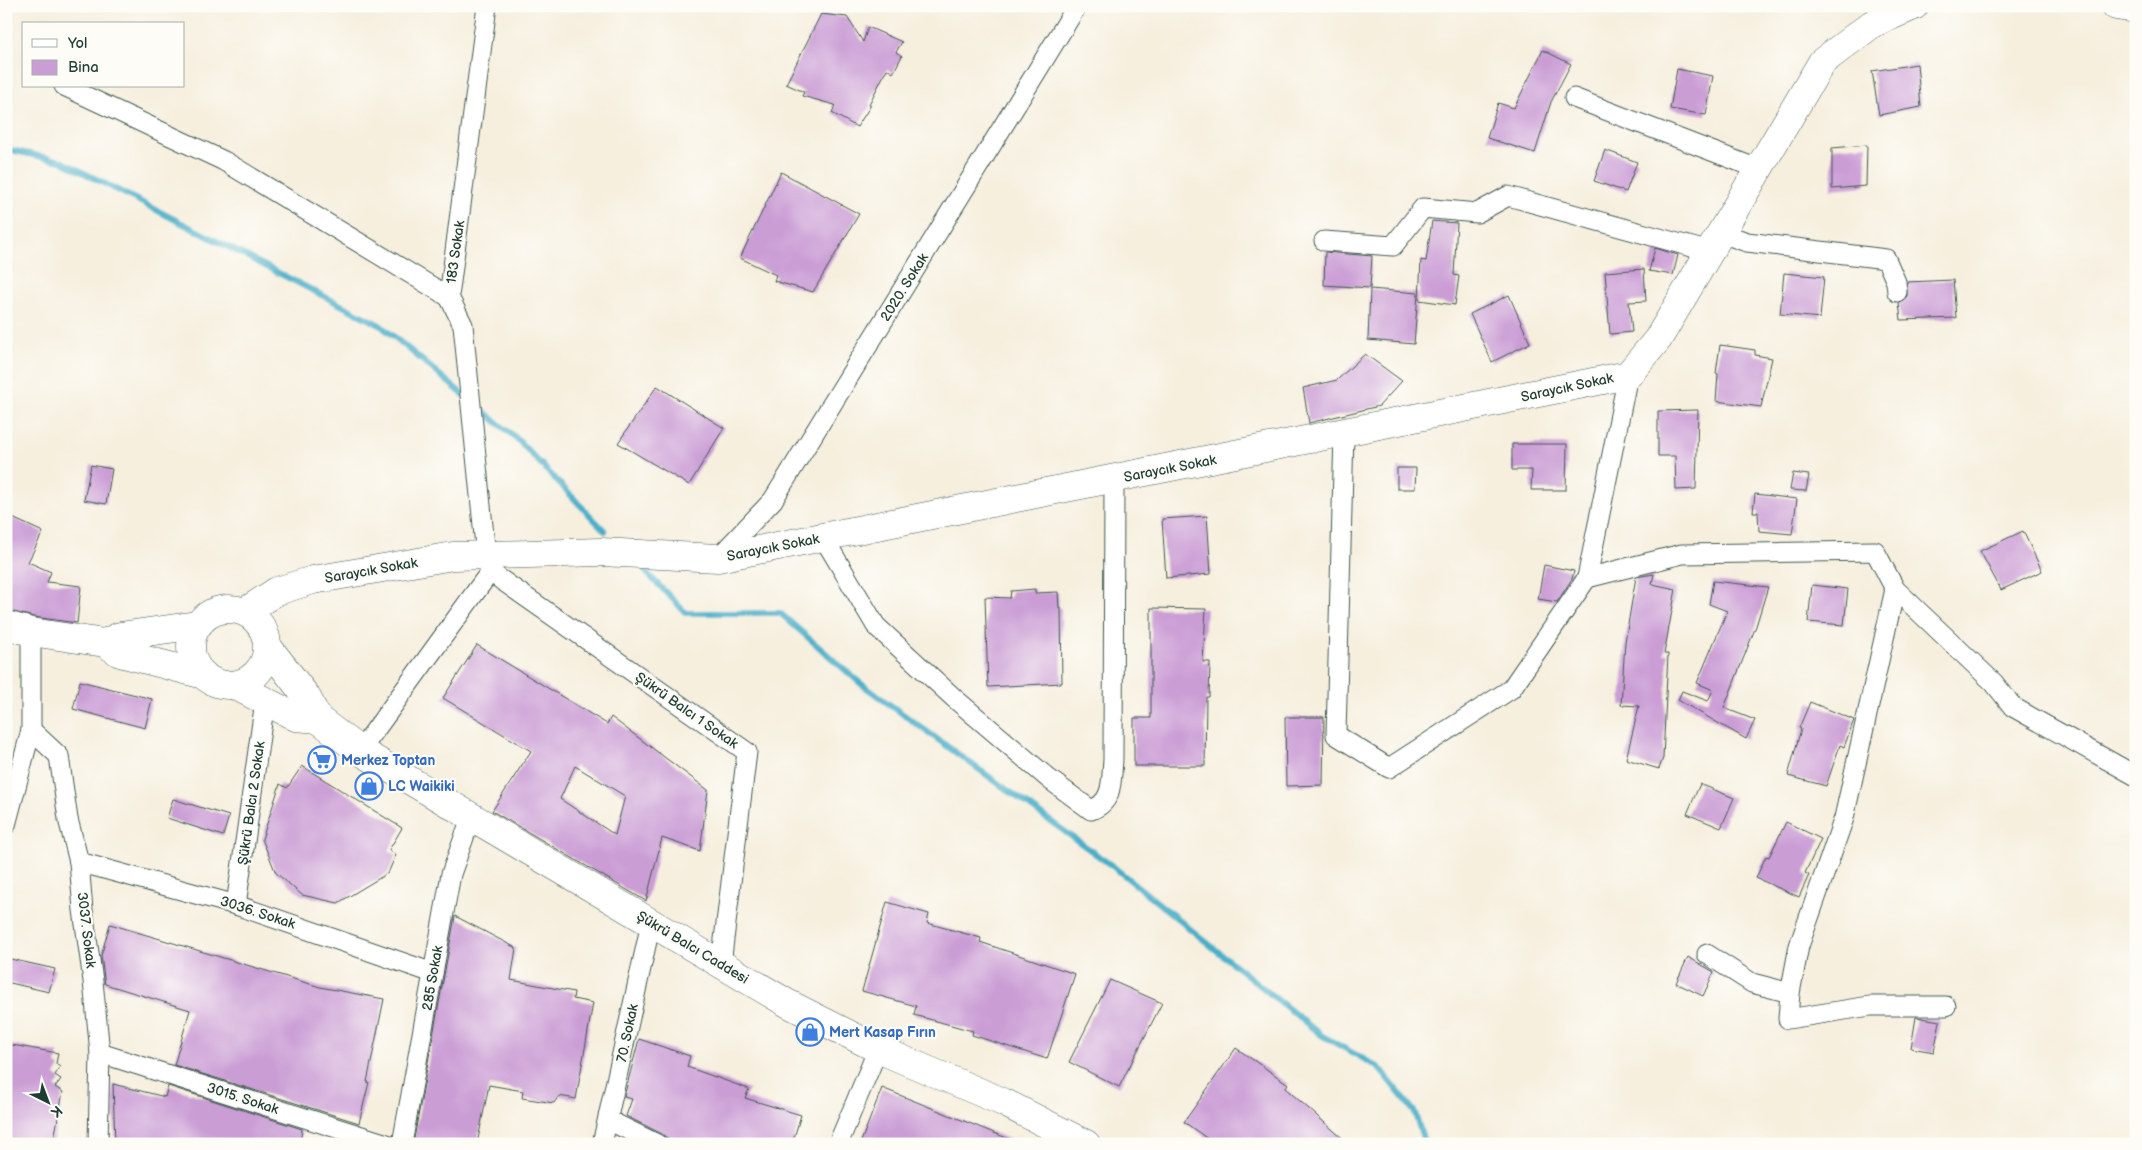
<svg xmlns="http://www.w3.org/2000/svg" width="2142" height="1150" font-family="'Balsamiq Sans',sans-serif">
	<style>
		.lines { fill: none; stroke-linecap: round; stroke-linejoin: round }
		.stream { stroke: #4aafc9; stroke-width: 6 }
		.building { fill: #ca9dd5; fill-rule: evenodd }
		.street-casing { stroke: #3f584e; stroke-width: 21 }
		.secondary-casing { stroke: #3f584e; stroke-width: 29 }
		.street { stroke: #fff; stroke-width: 19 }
		.secondary { stroke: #fff; stroke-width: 28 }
		.labels { text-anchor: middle; stroke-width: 4.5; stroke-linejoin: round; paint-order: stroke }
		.street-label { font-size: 14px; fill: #1f3d34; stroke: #fdfcf7 }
		.shop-label { font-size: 14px; font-weight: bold; fill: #366cbe; stroke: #fdfcf7; text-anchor: start }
	</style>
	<rect width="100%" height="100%" fill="#fdfcf7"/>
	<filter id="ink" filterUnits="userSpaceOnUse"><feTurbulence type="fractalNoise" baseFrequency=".02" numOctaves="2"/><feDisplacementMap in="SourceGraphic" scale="10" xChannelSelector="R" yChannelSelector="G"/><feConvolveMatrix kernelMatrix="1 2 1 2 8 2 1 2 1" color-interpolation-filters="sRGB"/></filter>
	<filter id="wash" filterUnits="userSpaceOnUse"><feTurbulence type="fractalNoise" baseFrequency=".0096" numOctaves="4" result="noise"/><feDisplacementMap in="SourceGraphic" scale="20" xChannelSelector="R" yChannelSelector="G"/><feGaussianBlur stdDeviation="1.12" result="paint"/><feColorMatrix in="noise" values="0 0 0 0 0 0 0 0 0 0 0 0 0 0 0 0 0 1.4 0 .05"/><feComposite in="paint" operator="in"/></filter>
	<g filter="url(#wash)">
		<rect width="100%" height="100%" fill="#f6efde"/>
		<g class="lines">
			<g class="stream">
				<path d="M 6,149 L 61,161 L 380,325 L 466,397"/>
				<path d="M 476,405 L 516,438 L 605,531"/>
				<path d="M 645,571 L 686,613 L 780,613 L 860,683 L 1115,868 L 1321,1035 L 1378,1067 L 1414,1111 L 1425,1144"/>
			</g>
		</g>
		<g id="blocks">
			<g class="building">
				<path d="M 821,14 L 847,17 L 863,42 L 868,27 L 902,42 L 896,52 L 902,56 L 893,73 L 887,69 L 869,104 L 871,105 L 857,127 L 832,113 L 835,105 L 802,96 L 804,92 L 786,84 Z"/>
				<path d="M 1543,50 L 1571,64 L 1551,102 L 1535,153 L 1487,138 L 1498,103 L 1514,108 Z"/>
				<path d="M 1917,64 L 1921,107 L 1879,115 L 1872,71 Z"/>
				<path d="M 1677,69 L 1713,76 L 1706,115 L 1670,109 Z"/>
				<path d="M 1867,145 L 1866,186 L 1832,189 L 1832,148 Z"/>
				<path d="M 1605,150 L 1637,162 L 1626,192 L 1594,181 Z"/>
				<path d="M 781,172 L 859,214 L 813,292 L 774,281 L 776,275 L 740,258 Z"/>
				<path d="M 1432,221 L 1457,223 L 1454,275 L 1459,276 L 1455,305 L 1419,300 L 1421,260 L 1426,261 Z"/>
				<path d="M 1655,248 L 1678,255 L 1673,275 L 1649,271 Z"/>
				<path d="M 1325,252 L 1372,256 L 1370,288 L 1324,285 Z"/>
				<path d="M 1644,269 L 1646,301 L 1629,302 L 1632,332 L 1610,334 L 1605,272 Z"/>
				<path d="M 1784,273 L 1824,277 L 1820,318 L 1780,314 Z"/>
				<path d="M 1953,280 L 1956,318 L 1901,320 L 1899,303 L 1907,296 L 1907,282 Z"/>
				<path d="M 1370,289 L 1418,293 L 1414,344 L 1368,340 Z"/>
				<path d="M 1509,295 L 1530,343 L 1492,362 L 1470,314 Z"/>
				<path d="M 1720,345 L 1755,350 L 1755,355 L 1772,358 L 1761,407 L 1716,401 L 1718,374 L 1716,373 Z"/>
				<path d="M 1365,354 L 1402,381 L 1379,406 L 1309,423 L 1303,388 L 1337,380 Z"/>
				<path d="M 657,386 L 724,428 L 689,485 L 618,443 Z"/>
				<path d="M 1698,410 L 1696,489 L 1676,490 L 1675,456 L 1658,456 L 1658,411 Z"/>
				<path d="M 1512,444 L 1567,444 L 1566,490 L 1531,490 L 1532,470 L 1512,470 Z"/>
				<path d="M 91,465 L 112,469 L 106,504 L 84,500 Z"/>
				<path d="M 1397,468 L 1416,468 L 1415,489 L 1397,489 Z"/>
				<path d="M 1793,473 L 1809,475 L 1806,491 L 1790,490 Z"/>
				<path d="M 1755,494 L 1797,499 L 1792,534 L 1759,531 L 1758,512 L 1753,512 Z"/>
				<path d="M 6,515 L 43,532 L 28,562 L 51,572 L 47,582 L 81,586 L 77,623 L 34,617 L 6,610 Z"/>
				<path d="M 1207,516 L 1211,574 L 1166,578 L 1162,519 Z"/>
				<path d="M 2023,531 L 2042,571 L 2001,590 L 1980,551 Z"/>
				<path d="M 1544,565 L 1574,571 L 1572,579 L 1557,602 L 1538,599 Z"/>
				<path d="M 1654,574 L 1652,584 L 1676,589 L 1664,654 L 1668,654 L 1663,758 L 1659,769 L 1626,759 L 1639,706 L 1621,705 L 1625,642 L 1636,577 Z"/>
				<path d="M 1713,581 L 1768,587 L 1756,626 L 1724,708 L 1755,720 L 1746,739 L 1678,700 L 1682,691 L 1708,701 L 1713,690 L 1697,683 L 1727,611 L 1709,604 Z"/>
				<path d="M 1812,585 L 1848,589 L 1844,625 L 1808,622 Z"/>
				<path d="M 1035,589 L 1035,593 L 1058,592 L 1059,608 L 1061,608 L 1062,683 L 988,687 L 985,597 L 1010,598 L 1011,591 Z"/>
				<path d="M 1151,608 L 1206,609 L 1203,662 L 1210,662 L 1209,697 L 1206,697 L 1205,766 L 1134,766 L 1134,718 L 1151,718 Z"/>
				<path d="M 477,645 L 607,724 L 611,717 L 708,790 L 700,851 L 662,838 L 646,901 L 492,811 L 531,751 L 443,698 ZM 575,766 L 625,796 L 615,835 L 560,799 Z"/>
				<path d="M 80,681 L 152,699 L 145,728 L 73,709 Z"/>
				<path d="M 1810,702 L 1854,720 L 1844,747 L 1840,745 L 1826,786 L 1788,776 L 1801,729 L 1799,728 Z"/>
				<path d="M 1285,717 L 1324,717 L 1323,785 L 1286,786 Z"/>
				<path d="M 302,766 L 402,828 L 389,850 L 396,855 L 388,873 L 338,903 L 302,895 L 276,873 L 262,839 L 280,784 L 287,788 Z"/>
				<path d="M 1700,784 L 1734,798 L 1721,828 L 1687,814 Z"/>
				<path d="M 173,799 L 229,816 L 223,836 L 167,818 Z"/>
				<path d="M 1786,822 L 1821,839 L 1805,873 L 1809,875 L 1799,897 L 1756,878 L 1766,856 L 1769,857 Z"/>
				<path d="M 887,902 L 929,914 L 927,923 L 981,938 L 980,942 L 1075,974 L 1047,1059 L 972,1035 L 973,1031 L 914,1015 L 916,1006 L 862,991 Z"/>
				<path d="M 455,916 L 516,948 L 511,980 L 574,992 L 573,999 L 593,1003 L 576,1099 L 559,1096 L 554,1103 L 522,1098 L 523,1091 L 489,1085 L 477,1144 L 413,1144 Z"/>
				<path d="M 110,924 L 320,987 L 384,999 L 367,1082 L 369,1082 L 359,1123 L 174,1065 L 190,1010 L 105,984 L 101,956 Z"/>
				<path d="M 1688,957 L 1714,972 L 1703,996 L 1676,983 Z"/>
				<path d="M 6,958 L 55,969 L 49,992 L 6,982 Z"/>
				<path d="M 1110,980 L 1162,1003 L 1119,1087 L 1069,1062 Z"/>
				<path d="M 1916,1017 L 1940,1021 L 1934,1052 L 1911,1048 Z"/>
				<path d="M 639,1039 L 690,1056 L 687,1067 L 749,1089 L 745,1098 L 801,1115 L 792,1144 L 668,1144 L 667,1138 L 662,1134 L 626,1116 L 632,1099 L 624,1097 Z"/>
				<path d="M 6,1044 L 58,1053 L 56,1064 L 60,1067 L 55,1075 L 61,1079 L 55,1087 L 63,1092 L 53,1144 L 6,1144 Z"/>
				<path d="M 1236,1048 L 1288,1084 L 1285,1088 L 1349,1144 L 1215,1144 L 1184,1122 Z"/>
				<path d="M 113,1084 L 165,1097 L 168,1086 L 302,1129 L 300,1144 L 115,1144 Z"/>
				<path d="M 882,1088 L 1019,1143 L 1018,1144 L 860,1144 Z"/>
			</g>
		</g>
	</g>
	<g filter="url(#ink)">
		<use href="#blocks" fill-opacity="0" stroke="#3f584e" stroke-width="1"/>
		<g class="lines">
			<g class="street-casing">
				<g id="street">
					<path d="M 487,6 L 449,297 L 463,325 L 486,556 L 490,572 L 747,752 L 721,964"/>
					<path d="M 64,86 L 224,161 L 449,297"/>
					<path d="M 1574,98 L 1758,169"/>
					<path d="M 1721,233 L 1747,242 L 1886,259 L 1896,282 L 1897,292"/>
					<path d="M 1324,241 L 1393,246 L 1423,208 L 1477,213 L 1508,196 L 1710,252"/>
					<path d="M 1628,375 L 1587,578 L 1682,554 L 1875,551 L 1895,589 L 1994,683 L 2013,707 L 2136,776"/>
					<path d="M 1344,433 L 1336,735 L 1389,768 L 1511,689 L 1587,578"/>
					<path d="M 823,537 L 876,626 L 954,698 L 1049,779 L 1091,810 C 1114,802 1111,780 1113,760 L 1114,479"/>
					<path d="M 718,558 L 773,500 L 1077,6"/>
					<path d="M 1895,589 L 1844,818 L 1799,946 L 1790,993 L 1788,1019 L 1870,1006 L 1946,1006"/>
					<path d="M 31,730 L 59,756 L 68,819 L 79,862 L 83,910 L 93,981 L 100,1053 L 98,1144"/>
					<path d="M 360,751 L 490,572"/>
					<path d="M 6,825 L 31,730 L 31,632"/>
					<path d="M 79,862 L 236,905 L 433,973"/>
					<path d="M 236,905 L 265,701"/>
					<path d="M 1707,954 L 1752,983 L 1790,993"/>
					<path d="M 100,1053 L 387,1144"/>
					<path d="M 608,1120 L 657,1144"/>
					<path d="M 402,1144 L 451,874 L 472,815"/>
					<path d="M 602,1144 L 651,923"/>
					<path d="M 838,1144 L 878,1049"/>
				</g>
			</g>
			<g class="secondary-casing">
				<g id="secondary">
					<path d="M 2116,6 L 2136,9"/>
					<circle cx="229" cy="647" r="38"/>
					<path d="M 246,611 L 277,591 L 313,580 L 453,556 L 601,552 L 718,558 L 1628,375 L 1658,339 L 1822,62 L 1872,24 L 1914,6"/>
					<path d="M 6,625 L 31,632 L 105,643 L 120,653 L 204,675"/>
					<path d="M 105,643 L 120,636 L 197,625"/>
					<path d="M 268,647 L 306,696 L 318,719 L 360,751 L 787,1003 L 878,1049 L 1003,1102 L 1086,1144"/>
					<path d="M 234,685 L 296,717 L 318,719"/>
				</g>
			</g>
			<use href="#street" class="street"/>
			<use href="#secondary" class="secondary"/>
		</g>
	</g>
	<defs>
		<g id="supermarket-ring" transform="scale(1.4375)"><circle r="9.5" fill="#fdfcf7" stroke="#3f7fe0" stroke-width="1.5"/><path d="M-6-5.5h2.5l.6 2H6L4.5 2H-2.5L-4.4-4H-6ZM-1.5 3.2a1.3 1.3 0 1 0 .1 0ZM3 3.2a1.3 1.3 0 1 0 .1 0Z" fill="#3f7fe0"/></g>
		<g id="shop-ring" transform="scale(1.4375)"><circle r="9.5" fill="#fdfcf7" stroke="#3f7fe0" stroke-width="1.5"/><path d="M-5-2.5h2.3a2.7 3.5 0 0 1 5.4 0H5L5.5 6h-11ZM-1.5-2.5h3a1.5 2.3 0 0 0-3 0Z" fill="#3f7fe0"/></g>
	</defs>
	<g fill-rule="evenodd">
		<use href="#supermarket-ring" x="322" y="760"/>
		<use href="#shop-ring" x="369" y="786"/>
		<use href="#shop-ring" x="810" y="1032"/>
	</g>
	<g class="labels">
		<g class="street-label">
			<text transform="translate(455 252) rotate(-82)" y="5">183 Sokak</text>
			<text transform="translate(904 287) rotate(-58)" y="5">2020. Sokak</text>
			<text transform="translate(1567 387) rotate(-12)" y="5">Saraycık Sokak</text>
			<text transform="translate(1170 468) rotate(-11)" y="5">Saraycık Sokak</text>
			<text transform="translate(773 547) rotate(-11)" y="5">Saraycık Sokak</text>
			<text transform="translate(371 570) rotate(-10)" y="5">Saraycık Sokak</text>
			<text transform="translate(687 710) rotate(35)" y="5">Şükrü Balcı 1 Sokak</text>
			<text transform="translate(251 803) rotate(-82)" y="5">Şükrü Balcı 2 Sokak</text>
			<text transform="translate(258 912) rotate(18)" y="5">3036. Sokak</text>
			<text transform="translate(87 930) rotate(83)" y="5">3037. Sokak</text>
			<text transform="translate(693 947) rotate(31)" y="5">Şükrü Balcı Caddesi</text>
			<text transform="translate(432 978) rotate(-80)" y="5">285 Sokak</text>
			<text transform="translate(627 1033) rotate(-78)" y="5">70. Sokak</text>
			<text transform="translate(243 1098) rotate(18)" y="5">3015. Sokak</text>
		</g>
		<g class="shop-label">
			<text x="341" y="765">Merkez Toptan</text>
			<text x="388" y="791">LC Waikiki</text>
			<text x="829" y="1037">Mert Kasap Fırın</text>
		</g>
	</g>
	<rect width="2142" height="1150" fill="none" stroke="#fdfcf7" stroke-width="25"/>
	<rect x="22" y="22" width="162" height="65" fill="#fdfcf7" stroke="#a4b0a9"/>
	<rect x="32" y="39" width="25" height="8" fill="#ffffff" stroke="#a4b0a9"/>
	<text x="68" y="48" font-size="15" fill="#1f3d34">Yol</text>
	<rect x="32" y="60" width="25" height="15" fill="#ca9dd5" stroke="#a4b0a9"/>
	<text x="68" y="72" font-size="15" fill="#1f3d34">Bina</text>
	<g transform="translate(48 1102) rotate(138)" stroke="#fdfcf7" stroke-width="4" paint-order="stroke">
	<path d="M0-4L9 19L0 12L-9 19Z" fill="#1f3d34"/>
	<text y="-8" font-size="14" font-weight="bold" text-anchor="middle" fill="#1f3d34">K</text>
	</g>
</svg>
